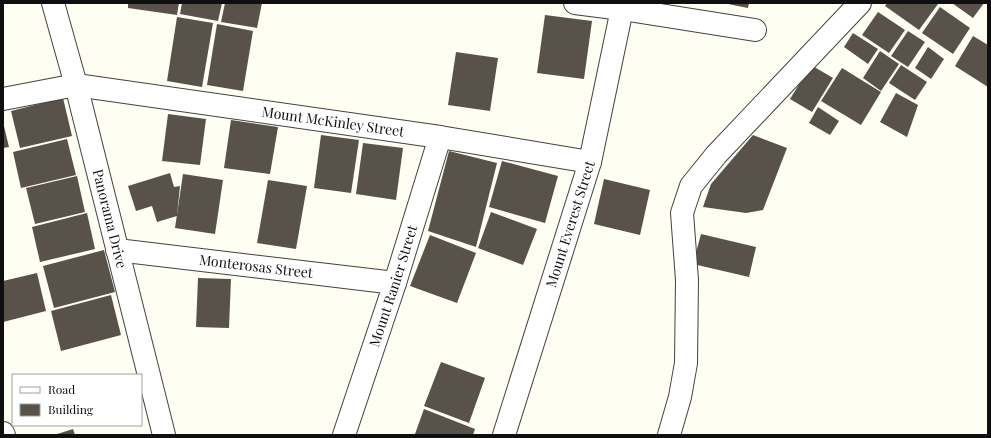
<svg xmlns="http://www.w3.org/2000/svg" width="991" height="438" font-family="'Playfair Display',serif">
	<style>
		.building { fill: #58524b }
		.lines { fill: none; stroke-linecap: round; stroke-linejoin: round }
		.minor-casing { stroke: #424242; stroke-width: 24 }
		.minor { stroke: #fff; stroke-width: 22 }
		.labels { text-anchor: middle; stroke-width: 4; stroke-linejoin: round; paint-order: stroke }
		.street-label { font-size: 14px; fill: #0f0f0f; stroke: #fff }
	</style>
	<rect width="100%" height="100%" fill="#fffef2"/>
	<g class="building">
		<path d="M 128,3 L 179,3 L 177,15 L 128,8 Z"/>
		<path d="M 182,3 L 222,3 L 218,21 L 180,14 Z"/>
		<path d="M 225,3 L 262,3 L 257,28 L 221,22 Z"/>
		<path d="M 723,3 L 749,3 L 748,8 Z"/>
		<path d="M 887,3 L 936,3 L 938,4 L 919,30 L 885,6 Z"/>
		<path d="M 952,3 L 984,3 L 973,18 Z"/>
		<path d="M 940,7 L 970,28 L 953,54 L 922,33 Z"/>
		<path d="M 878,12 L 905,30 L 889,53 L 862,35 Z"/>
		<path d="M 545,15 L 592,21 L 584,79 L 537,73 Z"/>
		<path d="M 177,17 L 213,23 L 202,87 L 167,81 Z"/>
		<path d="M 217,24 L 253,31 L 243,91 L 207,85 Z"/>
		<path d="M 908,31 L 925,42 L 908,67 L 891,56 Z"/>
		<path d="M 853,33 L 878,49 L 868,64 L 844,47 Z"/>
		<path d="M 973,36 L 988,45 L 988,87 L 955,66 Z"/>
		<path d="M 928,47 L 944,59 L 931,79 L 915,68 Z"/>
		<path d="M 880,51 L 899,64 L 881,91 L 863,78 Z"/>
		<path d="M 456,52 L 498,58 L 490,111 L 448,105 Z"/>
		<path d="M 811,65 L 833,78 L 812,112 L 790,99 Z"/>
		<path d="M 901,65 L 927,82 L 915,100 L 889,83 Z"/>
		<path d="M 842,68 L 881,92 L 861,125 L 821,101 Z"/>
		<path d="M 896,93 L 918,105 L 907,137 L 880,122 Z"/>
		<path d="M 63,98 L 72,136 L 20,148 L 11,111 Z"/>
		<path d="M 818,107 L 839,121 L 830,135 L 809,123 Z"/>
		<path d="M 168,114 L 206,119 L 200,165 L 162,161 Z"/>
		<path d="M 231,120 L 278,127 L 270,174 L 224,168 Z"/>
		<path d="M 3,122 L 9,147 L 3,148 Z"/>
		<path d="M 321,135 L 359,140 L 351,193 L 314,188 Z"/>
		<path d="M 753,135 L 787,148 L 763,210 L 746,213 L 703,207 L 711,184 Z"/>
		<path d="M 67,139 L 76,175 L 21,188 L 13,152 Z"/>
		<path d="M 363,143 L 403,148 L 396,200 L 356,194 Z"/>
		<path d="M 449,151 L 497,163 L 476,247 L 428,231 Z"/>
		<path d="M 502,161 L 558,176 L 545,223 L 489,207 Z"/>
		<path d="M 170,173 L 174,187 L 180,186 L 177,216 L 157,222 L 152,206 L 136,211 L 128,186 Z"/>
		<path d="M 183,174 L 223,180 L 215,234 L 175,228 Z"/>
		<path d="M 77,176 L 85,212 L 35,224 L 26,188 Z"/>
		<path d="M 604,179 L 650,190 L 640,235 L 594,224 Z"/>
		<path d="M 268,180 L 307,186 L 296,249 L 257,243 Z"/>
		<path d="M 491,212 L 537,229 L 523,265 L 478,248 Z"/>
		<path d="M 87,213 L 95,249 L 40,262 L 32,227 Z"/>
		<path d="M 701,234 L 756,247 L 749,277 L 693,264 Z"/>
		<path d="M 430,235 L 476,253 L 457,303 L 410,286 Z"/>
		<path d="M 104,250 L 115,292 L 54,308 L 43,266 Z"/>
		<path d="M 37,273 L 46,311 L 3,322 L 3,281 Z"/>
		<path d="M 198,278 L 231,279 L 229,328 L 196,327 Z"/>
		<path d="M 111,295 L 121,335 L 61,351 L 51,311 Z"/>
		<path d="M 441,362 L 485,378 L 469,423 L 424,406 Z"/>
		<path d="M 424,409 L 475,429 L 473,435 L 418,435 L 415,434 Z"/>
		<path d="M 73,429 L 75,435 L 54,435 Z"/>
	</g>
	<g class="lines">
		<g class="minor-casing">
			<g id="minor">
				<path id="s1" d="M 53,3 L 76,85 L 164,435"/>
				<path d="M 575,3 L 622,9 L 755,30"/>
				<path id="s2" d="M 3,99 L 76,85 L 440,137 L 590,162"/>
				<path id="s3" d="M 117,250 L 395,283"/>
				<path d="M 3,433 L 4,435"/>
				<path id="s4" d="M 344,435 L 395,283 L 440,137"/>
				<path id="s5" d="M 504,435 L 590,162 L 622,9"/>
				<path d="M 669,435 L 680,397 L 686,363 L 687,280 L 682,213 L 691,186 L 716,155 L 860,3"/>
			</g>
		</g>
		<use href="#minor" class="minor"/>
	</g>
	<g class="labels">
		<g class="street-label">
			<text dy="5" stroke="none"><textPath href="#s2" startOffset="334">Mount McKinley Street</textPath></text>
			<text dy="5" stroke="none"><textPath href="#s1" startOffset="223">Panorama Drive</textPath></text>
			<text dy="5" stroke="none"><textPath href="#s5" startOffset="221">Mount Everest Street</textPath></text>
			<text dy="5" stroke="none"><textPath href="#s3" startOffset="140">Monterosas Street</textPath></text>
			<text dy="5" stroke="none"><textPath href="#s4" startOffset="157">Mount Ranier Street</textPath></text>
		</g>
	</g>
	<rect width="991" height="438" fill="none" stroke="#0f0f0f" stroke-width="8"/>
	<rect x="12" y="374" width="130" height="52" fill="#ffffff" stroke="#9f9f9f"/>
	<rect x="20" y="387" width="20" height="6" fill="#ffffff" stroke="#9f9f9f"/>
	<text x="48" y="394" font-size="12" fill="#0f0f0f">Road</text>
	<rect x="20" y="404" width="20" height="12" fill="#58524b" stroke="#9f9f9f"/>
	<text x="48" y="414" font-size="12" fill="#0f0f0f">Building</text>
</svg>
